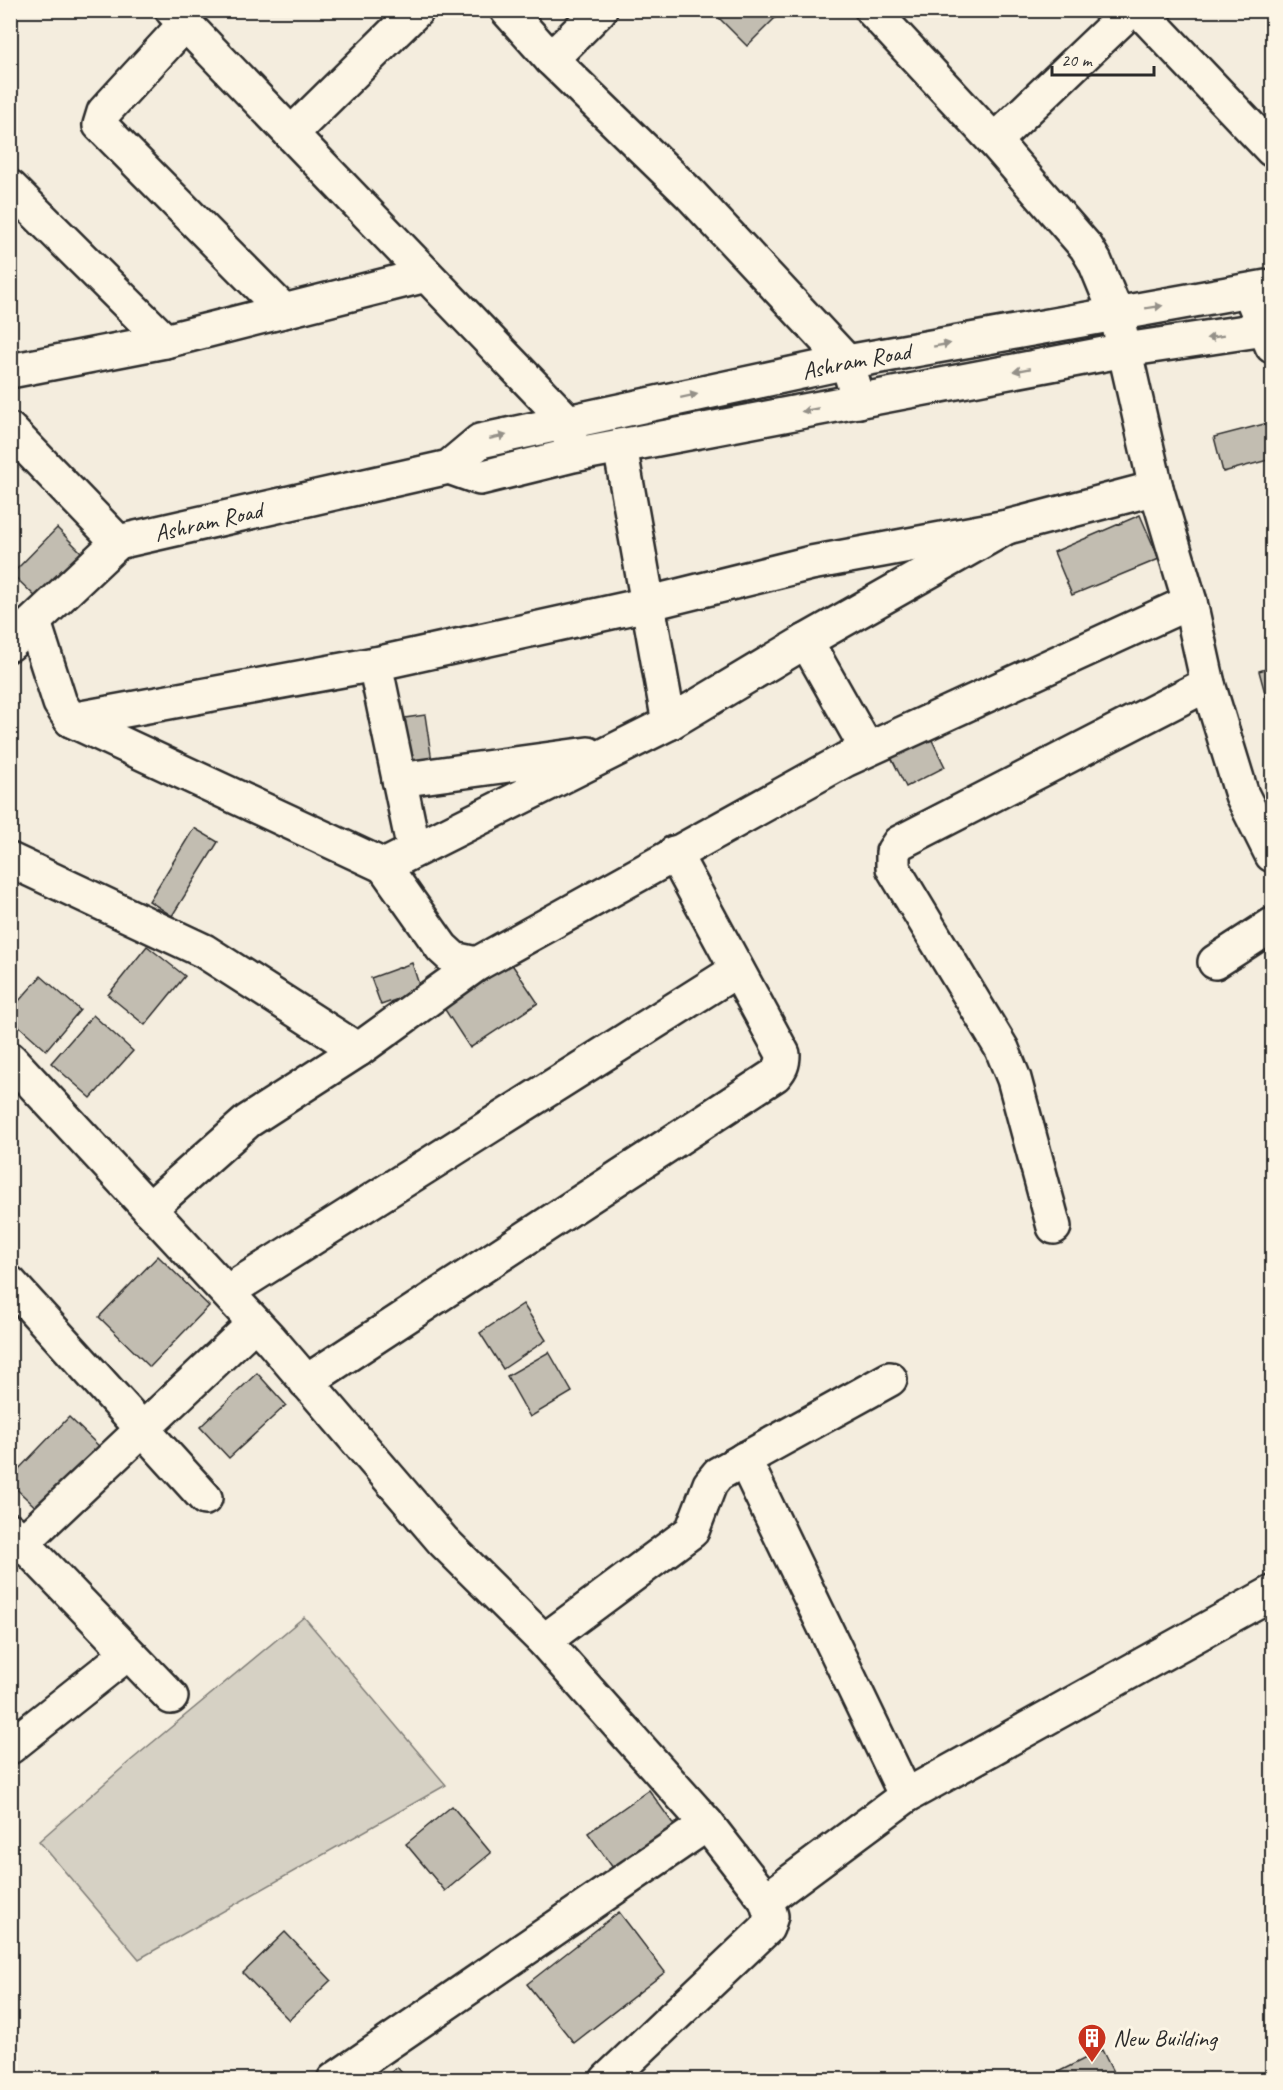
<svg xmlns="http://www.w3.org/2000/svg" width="1283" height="2090" font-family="Caveat,sans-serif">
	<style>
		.green { fill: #d6d1c4; stroke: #807e78; stroke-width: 1.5 }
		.building { fill: #c2bdb1; stroke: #2b2b2b; stroke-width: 1.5 }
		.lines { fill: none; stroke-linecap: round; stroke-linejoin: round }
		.minor-casing { stroke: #2b2b2b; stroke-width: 38 }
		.tertiary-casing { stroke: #2b2b2b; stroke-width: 38 }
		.minor { stroke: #fcf5e5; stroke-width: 33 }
		.tertiary { stroke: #fcf5e5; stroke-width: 33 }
		.oneway { fill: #949088 }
		.labels { text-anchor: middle; stroke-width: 6; stroke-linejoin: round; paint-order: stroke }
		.street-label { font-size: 24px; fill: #2b2b2b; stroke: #fcf5e5 }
		.poi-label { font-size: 24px; fill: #2b2b2b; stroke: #fcf5e5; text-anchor: start }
	</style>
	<rect width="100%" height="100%" fill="#f4edde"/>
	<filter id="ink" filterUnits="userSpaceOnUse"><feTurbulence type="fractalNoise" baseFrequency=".0167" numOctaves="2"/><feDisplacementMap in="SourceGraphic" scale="12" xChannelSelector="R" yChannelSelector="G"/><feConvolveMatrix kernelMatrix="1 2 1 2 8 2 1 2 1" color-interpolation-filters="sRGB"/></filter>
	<g filter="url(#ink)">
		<path class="green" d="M 304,1617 L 446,1785 L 139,1959 L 39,1841 L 129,1762 Z"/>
		<g class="building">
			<path d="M 720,10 L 783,10 L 747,46 L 716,15 Z"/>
			<path d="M 1272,422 L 1272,459 L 1223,472 L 1214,437 Z"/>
			<path d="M 1140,515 L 1159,559 L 1072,595 L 1054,552 Z"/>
			<path d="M 57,528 L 85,556 L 40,601 L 12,574 Z"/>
			<path d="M 1272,667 L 1272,703 L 1268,704 L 1259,671 Z"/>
			<path d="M 425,715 L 433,768 L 412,771 L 405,718 Z"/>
			<path d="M 928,732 L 945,767 L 906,787 L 888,751 Z"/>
			<path d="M 194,828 L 218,842 L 172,916 L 149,901 Z"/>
			<path d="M 147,946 L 185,976 L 145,1025 L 108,995 Z"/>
			<path d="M 509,960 L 538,1003 L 470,1048 L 442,1005 Z"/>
			<path d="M 412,963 L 421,991 L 381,1005 L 371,978 Z"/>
			<path d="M 41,976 L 80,1010 L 46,1050 L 10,1018 L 10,1011 Z"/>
			<path d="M 93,1015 L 133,1051 L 91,1098 L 51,1063 Z"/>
			<path d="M 158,1256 L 209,1306 L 150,1367 L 99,1317 Z"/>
			<path d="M 523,1304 L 546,1340 L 503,1369 L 480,1333 Z"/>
			<path d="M 549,1352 L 572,1392 L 530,1417 L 507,1376 Z"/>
			<path d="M 257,1373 L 286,1405 L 229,1458 L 200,1427 Z"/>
			<path d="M 69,1417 L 104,1451 L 43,1514 L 10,1483 L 10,1478 Z"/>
			<path d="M 649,1790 L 679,1832 L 618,1875 L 588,1833 Z"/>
			<path d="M 452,1806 L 491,1853 L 445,1891 L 406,1844 Z"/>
			<path d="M 619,1912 L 665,1972 L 574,2043 L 527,1984 Z"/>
			<path d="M 285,1932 L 331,1980 L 289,2020 L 243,1973 Z"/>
			<path d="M 1102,2050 L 1117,2080 L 1051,2080 L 1050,2076 Z"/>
			<path d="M 397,2067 L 408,2080 L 382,2080 Z"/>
		</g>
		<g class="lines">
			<g class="minor-casing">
				<g id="minor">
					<path d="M 172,10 L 568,422 L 571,447"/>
					<path d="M 507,10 L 551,59 L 690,194 L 847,362 L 859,401"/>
					<path d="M 872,10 L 994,141 L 1086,247 L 1095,262 L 1116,313 L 1156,488 L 1190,602 L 1208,684 L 1242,795 L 1272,855"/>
					<path d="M 1139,10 L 1272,150"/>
					<path d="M 185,24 L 104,112 L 100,125 L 284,311"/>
					<path d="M 551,59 L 600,10"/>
					<path d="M 291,134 L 417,10"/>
					<path d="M 994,141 L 1131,10"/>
					<path d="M 10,187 L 165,341"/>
					<path d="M 1249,291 L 1272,346"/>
					<path d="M 10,371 L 165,341 L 426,275"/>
					<path d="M 620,446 L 669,723"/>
					<path d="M 34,622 L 60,703 L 71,720 L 384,866 L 669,723 L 806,641 L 1007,527"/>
					<path d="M 806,641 L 867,749"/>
					<path d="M 10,644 L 118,542"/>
					<path d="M 375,664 L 414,850"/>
					<path d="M 71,720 L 375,664 L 630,608 L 811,563 L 1007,527 L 1156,488"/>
					<path d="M 399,780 L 588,754"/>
					<path d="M 10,860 L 204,951 L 358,1050"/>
					<path d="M 384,866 L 442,948 L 454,959 L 477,964 L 845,760 L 1190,602"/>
					<path d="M 1215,962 L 1272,925"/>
					<path d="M 10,1059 L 270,1339 L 443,1541 L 544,1641 L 707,1824 L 766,1900 L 771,1916 L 767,1928 L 607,2080"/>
					<path d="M 149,1209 L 248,1121 L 358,1050 L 477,964"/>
					<path d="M 1054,1227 L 1014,1079 L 1002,1049 L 893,868 L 893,852 L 899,843 L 1208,684"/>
					<path d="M 10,1283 L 205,1498"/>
					<path d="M 227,1292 L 737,970"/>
					<path d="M 306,1382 L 775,1075 C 781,1068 783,1064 783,1054 L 674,853"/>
					<path d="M 744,1459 L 906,1796"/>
					<path d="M 10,1530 L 171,1697"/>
					<path d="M 22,1543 L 255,1323"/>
					<path d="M 544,1641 L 692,1531 L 710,1484 L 718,1474 L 890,1379"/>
					<path d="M 10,1747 L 128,1653"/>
					<path d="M 766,1900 L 906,1796 L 1272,1593"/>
					<path d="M 334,2080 L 707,1824"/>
				</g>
			</g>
			<g class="tertiary-casing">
				<g id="tertiary">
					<path id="s1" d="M 10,430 L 118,542 L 449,467 L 480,441 L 847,362 L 1272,286"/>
					<path d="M 449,467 L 480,478 L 573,455 L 1125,350 L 1272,328"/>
				</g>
			</g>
			<use href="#minor" class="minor"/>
			<use href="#tertiary" class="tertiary"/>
		</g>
		<defs><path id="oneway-solid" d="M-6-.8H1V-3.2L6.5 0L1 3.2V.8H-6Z" transform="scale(1.5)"/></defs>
		<g class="oneway">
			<use href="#oneway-solid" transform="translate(1154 307) rotate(-9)"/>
			<use href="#oneway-solid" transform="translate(1215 337) rotate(171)"/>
			<use href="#oneway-solid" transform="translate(942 345) rotate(-10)"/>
			<use href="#oneway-solid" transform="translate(1022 370) rotate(169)"/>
			<use href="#oneway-solid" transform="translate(689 396) rotate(-12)"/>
			<use href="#oneway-solid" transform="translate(810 410) rotate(169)"/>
			<use href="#oneway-solid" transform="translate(498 437) rotate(-12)"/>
		</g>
	</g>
	<defs>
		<g id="building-pin" transform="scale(1.5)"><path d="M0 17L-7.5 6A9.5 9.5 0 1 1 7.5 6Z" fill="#c8321e" stroke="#fcf5e5"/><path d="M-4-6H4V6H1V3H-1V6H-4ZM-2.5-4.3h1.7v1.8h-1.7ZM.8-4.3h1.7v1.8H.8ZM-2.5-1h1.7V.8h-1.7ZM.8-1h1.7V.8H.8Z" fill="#fff"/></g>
	</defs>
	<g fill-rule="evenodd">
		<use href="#building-pin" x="1092" y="2038"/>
	</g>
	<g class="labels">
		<g class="street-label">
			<text dy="8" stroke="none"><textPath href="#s1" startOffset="920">Ashram Road</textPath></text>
			<text dy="8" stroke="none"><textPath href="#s1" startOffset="248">Ashram Road</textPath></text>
		</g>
		<g class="poi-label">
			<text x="1113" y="2046">New Building</text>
		</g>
	</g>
	<rect width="1283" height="2090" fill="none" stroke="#fcf5e5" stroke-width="36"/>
	<rect x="18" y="18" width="1247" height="2054" fill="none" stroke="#2b2b2b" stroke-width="2" filter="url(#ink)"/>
	<path d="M1052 66v9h102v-9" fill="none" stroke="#2b2b2b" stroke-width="3"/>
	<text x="1061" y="66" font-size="18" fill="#2b2b2b" stroke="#fcf5e5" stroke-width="4.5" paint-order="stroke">20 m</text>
</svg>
